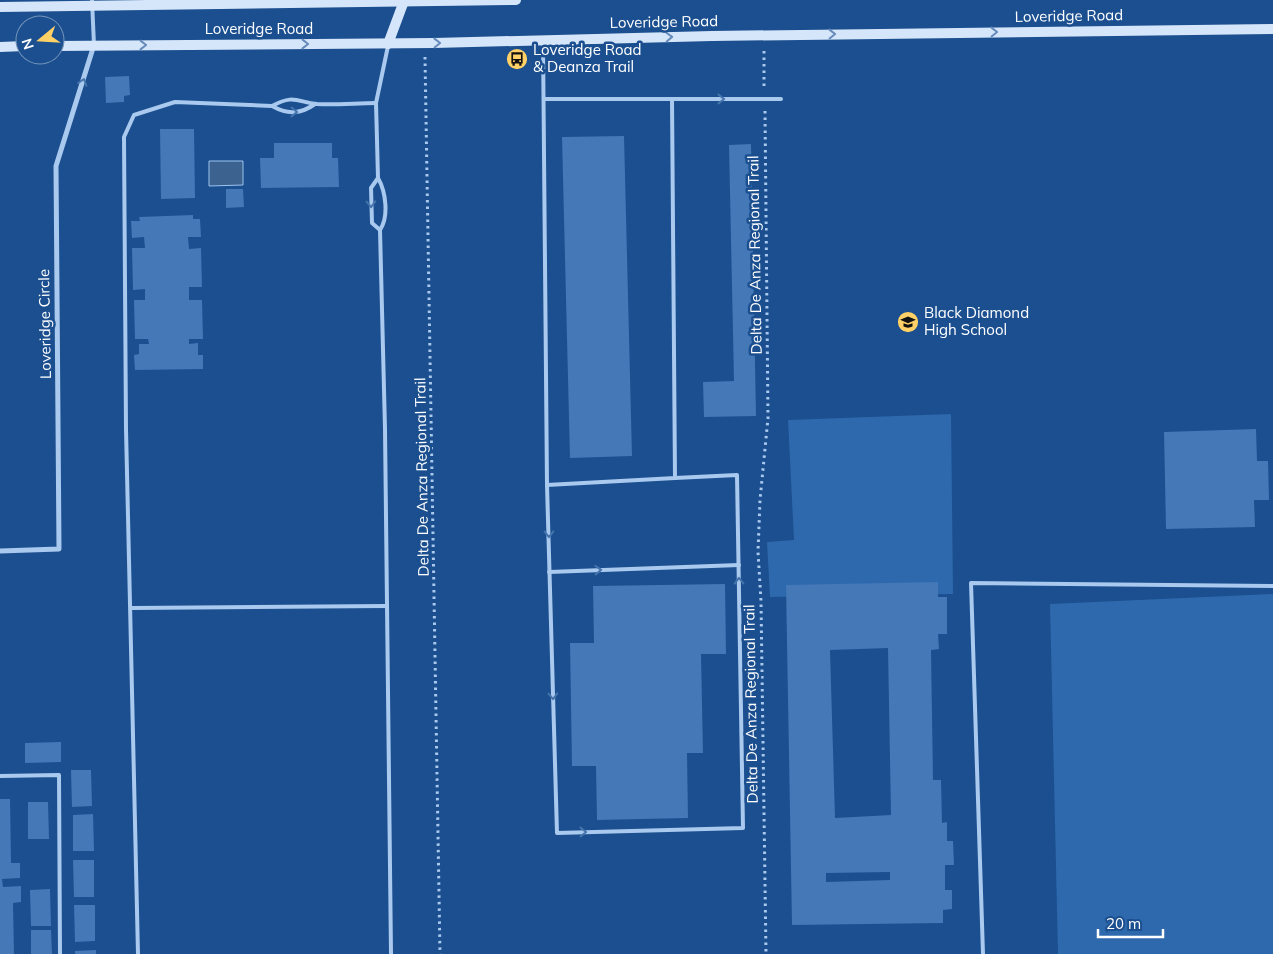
<svg xmlns="http://www.w3.org/2000/svg" width="1273" height="954" font-family="Mulish,sans-serif">
	<style>
		.green { fill: #2e69ad }
		.water { fill: #3c6290; stroke: #9cc4f0 }
		.building { fill: #4478b7; fill-rule: evenodd }
		.lines { fill: none; stroke-linecap: round; stroke-linejoin: round }
		.path { stroke: #a9c9ee; stroke-width: 3; stroke-dasharray: 2.5 4; stroke-linecap: butt }
		.lane { stroke: #a9c9ee; stroke-width: 4 }
		.street { stroke: #a9c9ee; stroke-width: 5 }
		.secondary { stroke: #d6e6fa; stroke-width: 10 }
		.oneway { stroke: #668bba }
		.oneway2 { stroke: #4674ac }
		.labels { text-anchor: middle; stroke-width: 5; stroke-linejoin: round; paint-order: stroke }
		.street-label { font-size: 15px; fill: #fff; stroke: #1b4f8f }
		.poi-label { font-size: 15px; fill: #fff; stroke: #1b4f8f; text-anchor: start }
	</style>
	<rect width="100%" height="100%" fill="#1b4f8f"/>
	<g class="green">
		<path d="M 951,414 L 953,594 L 770,597 L 767,542 L 794,540 L 788,420 Z"/>
		<path d="M 1273,594 L 1273,954 L 1058,954 L 1050,604 Z"/>
	</g>
	<path class="water" d="M 209,161 L 243,161 L 243,185 L 209,186 Z"/>
	<g class="building">
		<path d="M 129,76 L 130,95 L 124,96 L 124,102 L 106,103 L 105,77 Z"/>
		<path d="M 160,129 L 194,129 L 195,198 L 161,199 Z"/>
		<path d="M 624,136 L 632,456 L 570,458 L 562,137 Z"/>
		<path d="M 274,143 L 332,143 L 332,158 L 338,158 L 339,187 L 261,188 L 260,158 L 274,158 Z"/>
		<path d="M 751,144 L 756,416 L 704,417 L 703,382 L 734,381 L 729,145 Z"/>
		<path d="M 226,189 L 243,189 L 244,207 L 226,208 Z"/>
		<path d="M 193,215 L 193,219 L 200,219 L 201,237 L 188,237 L 189,249 L 201,248 L 202,287 L 189,287 L 189,300 L 202,300 L 203,339 L 189,339 L 189,344 L 198,343 L 198,355 L 203,355 L 203,369 L 135,370 L 134,355 L 139,354 L 139,344 L 149,344 L 148,339 L 135,339 L 134,300 L 145,300 L 145,289 L 133,290 L 132,248 L 145,248 L 144,237 L 132,238 L 131,221 L 140,221 L 139,217 Z"/>
		<path d="M 1256,429 L 1257,461 L 1268,461 L 1269,500 L 1254,500 L 1255,527 L 1166,529 L 1164,432 Z"/>
		<path d="M 938,582 L 938,597 L 947,597 L 947,634 L 938,634 L 939,649 L 931,650 L 933,780 L 941,780 L 942,823 L 947,822 L 947,841 L 953,841 L 954,865 L 945,865 L 945,890 L 952,890 L 952,909 L 943,910 L 943,923 L 792,925 L 786,585 ZM 888,648 L 891,815 L 835,818 L 830,650 ZM 890,872 L 890,880 L 826,882 L 826,873 Z"/>
		<path d="M 725,584 L 726,654 L 701,654 L 703,753 L 687,753 L 688,818 L 597,820 L 596,766 L 572,766 L 570,643 L 594,643 L 593,586 Z"/>
		<path d="M 61,742 L 61,762 L 25,763 L 25,743 Z"/>
		<path d="M 71,770 L 91,770 L 92,806 L 72,807 Z"/>
		<path d="M 0,799 L 10,799 L 11,863 L 20,863 L 20,878 L 2,879 L 3,887 L 21,886 L 21,902 L 13,903 L 14,954 L 0,954 Z"/>
		<path d="M 28,802 L 48,802 L 49,839 L 28,839 Z"/>
		<path d="M 93,814 L 94,851 L 73,851 L 73,815 Z"/>
		<path d="M 73,860 L 94,860 L 94,897 L 74,897 Z"/>
		<path d="M 50,889 L 51,926 L 31,926 L 30,890 Z"/>
		<path d="M 74,905 L 95,905 L 95,941 L 75,942 Z"/>
		<path d="M 31,930 L 51,930 L 52,954 L 31,954 Z"/>
		<path d="M 96,950 L 96,954 L 75,954 L 75,951 Z"/>
	</g>
	<g class="lines">
		<g class="path">
			<path d="M 764,51 L 764,87"/>
			<path d="M 425,57 L 440,954"/>
			<path d="M 765,111 L 768,418 L 760,500 L 758,552 L 761,601 L 766,954"/>
		</g>
		<g class="lane">
			<path d="M 92,0 L 94,45"/>
			<path d="M 543,42 L 547,485 L 675,478 L 672,99"/>
			<path d="M 388,46 L 376,103 L 378,178 C 386,192 389,217 380,230 L 385,429 L 391,954"/>
			<path d="M 544,99 L 781,99"/>
			<path d="M 272,106 C 294,94 297,102 317,104 C 337,105 357,103 376,103"/>
			<path d="M 378,178 L 371,188 L 372,223 L 380,230"/>
			<path d="M 547,485 L 557,833 L 743,828 L 737,475 L 675,478"/>
			<path d="M 549,572 L 739,565"/>
			<path d="M 132,608 L 386,606"/>
			<path d="M 0,776 L 59,775 L 60,954"/>
			<path d="M 138,954 L 126,429 L 124,137 L 134,115 L 175,102 L 272,106 C 288,115 301,114 315,104"/>
			<path d="M 983,954 L 971,583 L 1273,586"/>
		</g>
		<path class="street" d="M 0,551 L 59,549 L 56,166 L 94,45"/>
		<g class="secondary">
			<path d="M 0,7 L 516,0"/>
			<path d="M 388,44 L 404,1"/>
			<path d="M 55,46 L 434,43 L 712,36 L 1273,29"/>
			<path d="M 0,47 L 25,46"/>
		</g>
	</g>
	<defs><path id="oneway-chevron" d="M-2-3.5L2.5 0L-2 3.5" fill="none" stroke-width="1.6" stroke-linecap="round" stroke-linejoin="round" transform="scale(1.25)"/></defs>
	<g class="oneway">
		<use href="#oneway-chevron" transform="translate(994 32) rotate(-1)"/>
		<use href="#oneway-chevron" transform="translate(832 34) rotate(-1)"/>
		<use href="#oneway-chevron" transform="translate(669 37) rotate(-2)"/>
		<use href="#oneway-chevron" transform="translate(437 43) rotate(-1)"/>
		<use href="#oneway-chevron" transform="translate(305 44)"/>
		<use href="#oneway-chevron" transform="translate(143 45)"/>
	</g>
	<g class="oneway2">
		<use href="#oneway-chevron" transform="translate(83 82) rotate(-72)"/>
		<use href="#oneway-chevron" transform="translate(721 99)"/>
		<use href="#oneway-chevron" transform="translate(294 112) rotate(1)"/>
		<use href="#oneway-chevron" transform="translate(371 204) rotate(88)"/>
		<use href="#oneway-chevron" transform="translate(549 534) rotate(89)"/>
		<use href="#oneway-chevron" transform="translate(598 570) rotate(-2)"/>
		<use href="#oneway-chevron" transform="translate(739 581) rotate(-91)"/>
		<use href="#oneway-chevron" transform="translate(553 696) rotate(88)"/>
		<use href="#oneway-chevron" transform="translate(583 832) rotate(-1)"/>
	</g>
	<defs>
		<g id="bus-disc" transform="scale(1.125)"><circle r="9.5" fill="#ffd166" stroke="#1b4f8f"/><path d="M-5-6H5V4H4V6H2V4H-2V6H-4V4H-5ZM-3.5-4V0h7V-4ZM-3.5 1.2v1.5H-2V1.2ZM2 1.2v1.5H3.5V1.2Z" fill="#111"/></g>
		<g id="school-disc" transform="scale(1.125)"><circle r="9.5" fill="#ffd166" stroke="#1b4f8f"/><path d="M0-5L7-2L0 1L-7-2ZM-4 1L0 2.5L4 1V4Q0 6-4 4Z" fill="#111"/></g>
	</defs>
	<g fill-rule="evenodd">
		<use href="#bus-disc" x="517" y="59"/>
		<use href="#school-disc" x="908" y="322"/>
	</g>
	<g class="labels">
		<g class="street-label">
			<text transform="translate(1069 16) rotate(-1)" y="5">Loveridge Road</text>
			<text transform="translate(664 22) rotate(-1)" y="5">Loveridge Road</text>
			<text x="259" y="34">Loveridge Road</text>
			<text transform="translate(755 255) rotate(-91)" y="5">Delta De Anza Regional Trail</text>
			<text transform="translate(45 324) rotate(-91)" y="5">Loveridge Circle</text>
			<text transform="translate(422 477) rotate(-91)" y="5">Delta De Anza Regional Trail</text>
			<text transform="translate(751 704) rotate(-91)" y="5">Delta De Anza Regional Trail</text>
		</g>
		<g class="poi-label">
			<text x="533" y="55">Loveridge Road<tspan x="533" dy="17">&amp; Deanza Trail</tspan></text>
			<text x="924" y="318">Black Diamond<tspan x="924" dy="17">High School</tspan></text>
		</g>
	</g>
	<g transform="translate(40 40) rotate(252)"><circle r="24" fill="#1b4f8f" stroke="#7695bc"/>
	<path d="M0-4L9 19L0 12L-9 19Z" fill="#ffd166"/>
	<text y="-8" font-size="14" font-weight="bold" text-anchor="middle" fill="#ffffff">N</text>
	</g>
	<path d="M1098 929v8h65v-8" fill="none" stroke="#ffffff" stroke-width="2.5"/>
	<text x="1106" y="929" font-size="15" fill="#ffffff" stroke="#1b4f8f" stroke-width="4" paint-order="stroke">20 m</text>
</svg>
